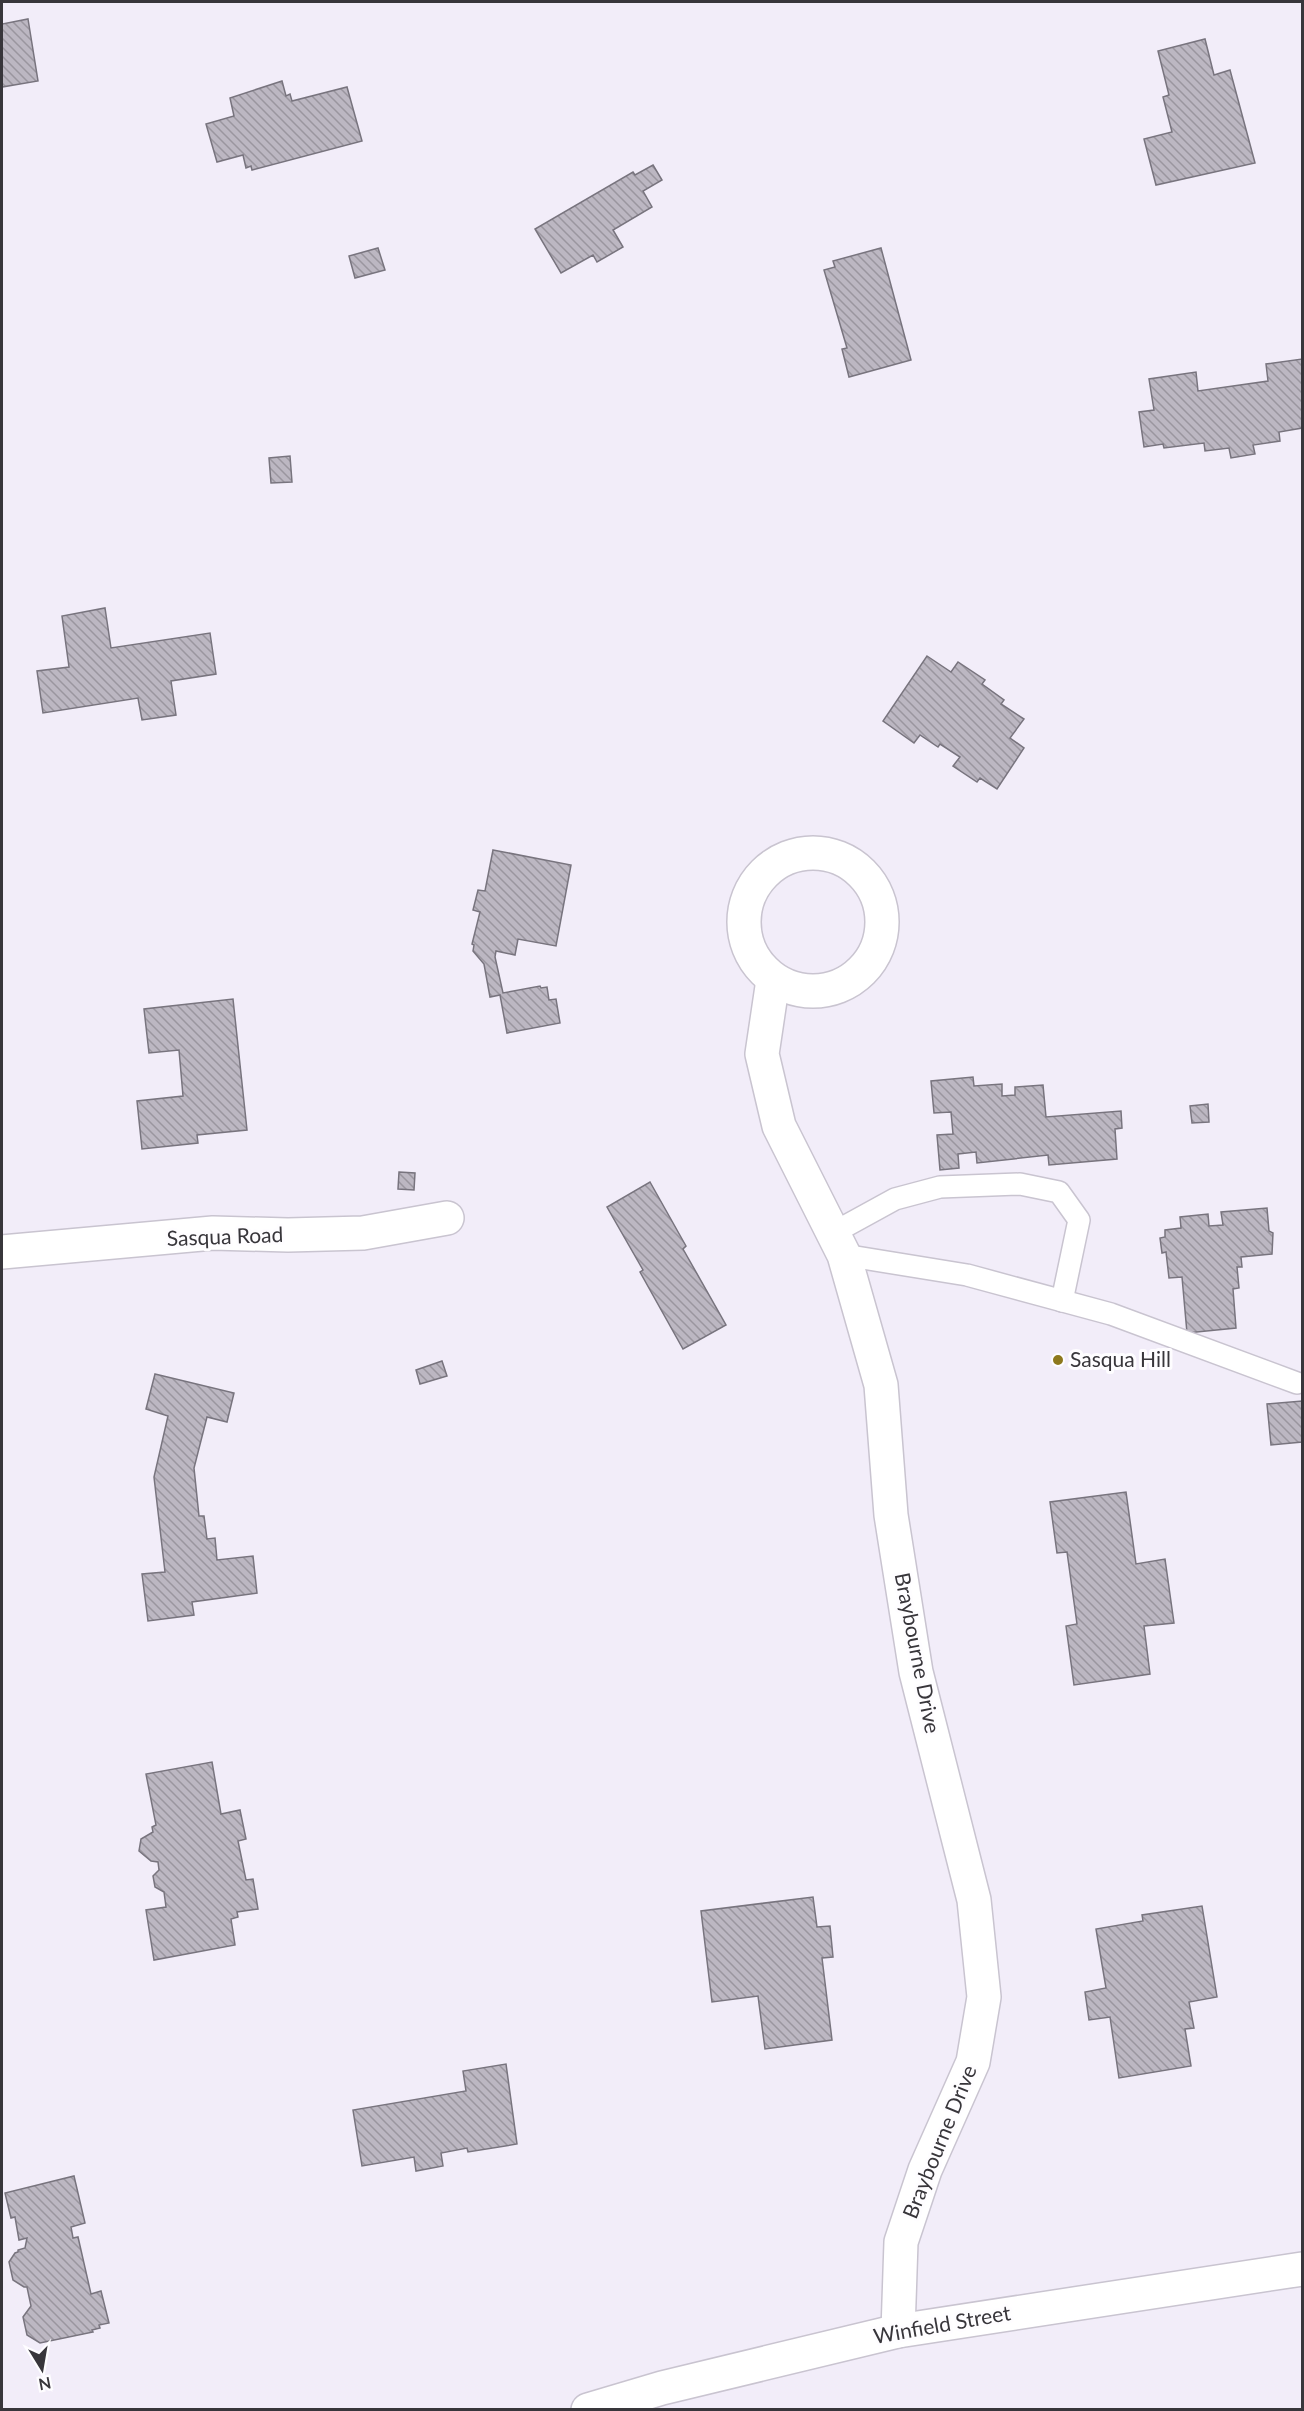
<svg xmlns="http://www.w3.org/2000/svg" width="1304" height="2411" font-family="Lato,sans-serif">
	<style>
		.building { fill: url(#building-back-hatch); stroke: #78747e; stroke-width: 1.5 }
		.lines { fill: none; stroke-linecap: round; stroke-linejoin: round }
		.service-casing { stroke: #c9c4d0; stroke-width: 24 }
		.minor-casing { stroke: #c9c4d0; stroke-width: 36 }
		.secondary-casing { stroke: #c9c4d0; stroke-width: 36 }
		.service { stroke: #fff; stroke-width: 21 }
		.minor { stroke: #fff; stroke-width: 33 }
		.secondary { stroke: #fff; stroke-width: 33 }
		.poi-dot { fill: #8d781d; stroke: #fefdff; stroke-width: 2 }
		.labels { text-anchor: middle; stroke-width: 6; stroke-linejoin: round; paint-order: stroke }
		.street-label { font-size: 21px; fill: #38363b; stroke: #fefdff }
		.poi-label { font-size: 21px; fill: #38363b; stroke: #fefdff; text-anchor: start }
	</style>
	<defs>
		<pattern id="building-back-hatch" width="6" height="6" patternUnits="userSpaceOnUse" patternTransform="scale(1.5)"><rect width="6" height="6" fill="#bcb7c2"/><path d="M-1 5l2 2M0 0l6 6M5-1l2 2" fill="none" stroke="#9a969f"/></pattern>
	</defs>
	<rect width="100%" height="100%" fill="#f2edf9"/>
	<g class="building">
		<path d="M 28,19 L 38,81 L 2,87 L 2,24 Z"/>
		<path d="M 1205,39 L 1214,75 L 1230,70 L 1255,163 L 1156,185 L 1144,139 L 1172,132 L 1163,97 L 1169,95 L 1158,51 Z"/>
		<path d="M 282,81 L 286,96 L 290,94 L 292,101 L 347,87 L 362,141 L 252,170 L 251,166 L 246,168 L 243,155 L 217,162 L 206,124 L 234,116 L 230,98 Z"/>
		<path d="M 653,165 L 662,180 L 643,191 L 652,207 L 613,230 L 623,247 L 597,262 L 593,255 L 561,273 L 535,229 L 633,172 L 635,175 Z"/>
		<path d="M 378,248 L 385,270 L 355,278 L 349,256 Z"/>
		<path d="M 881,248 L 911,360 L 849,377 L 842,349 L 847,348 L 824,270 L 835,267 L 833,261 Z"/>
		<path d="M 1302,359 L 1302,428 L 1279,432 L 1280,441 L 1253,445 L 1255,454 L 1231,458 L 1229,448 L 1205,451 L 1204,443 L 1164,448 L 1163,444 L 1144,447 L 1139,412 L 1154,410 L 1149,379 L 1196,372 L 1198,391 L 1268,381 L 1266,364 Z"/>
		<path d="M 290,456 L 292,482 L 271,483 L 269,458 Z"/>
		<path d="M 105,608 L 111,648 L 210,633 L 216,674 L 171,681 L 176,715 L 142,720 L 138,698 L 43,713 L 37,671 L 69,667 L 62,616 Z"/>
		<path d="M 927,656 L 951,672 L 958,662 L 985,680 L 982,684 L 1004,700 L 1001,704 L 1024,719 L 1010,738 L 1024,748 L 997,789 L 980,778 L 977,782 L 953,766 L 960,757 L 940,744 L 938,747 L 920,735 L 914,743 L 883,721 Z"/>
		<path d="M 493,850 L 571,865 L 556,946 L 518,939 L 515,955 L 496,951 L 495,957 L 503,993 L 540,986 L 541,988 L 547,987 L 549,1000 L 556,999 L 560,1023 L 507,1033 L 500,995 L 490,997 L 484,964 L 473,951 L 474,945 L 472,944 L 480,912 L 473,910 L 478,890 L 485,891 Z"/>
		<path d="M 233,999 L 247,1130 L 197,1135 L 198,1143 L 142,1149 L 137,1101 L 183,1096 L 179,1050 L 149,1053 L 144,1009 Z"/>
		<path d="M 973,1077 L 974,1086 L 1002,1084 L 1002,1096 L 1015,1095 L 1015,1087 L 1043,1085 L 1046,1117 L 1121,1111 L 1122,1128 L 1115,1129 L 1117,1159 L 1049,1165 L 1048,1155 L 977,1163 L 976,1152 L 958,1154 L 959,1168 L 940,1170 L 937,1135 L 953,1134 L 951,1112 L 934,1113 L 931,1081 Z"/>
		<path d="M 1208,1104 L 1209,1122 L 1192,1123 L 1190,1106 Z"/>
		<path d="M 399,1172 L 415,1173 L 414,1190 L 398,1189 Z"/>
		<path d="M 650,1182 L 686,1246 L 683,1249 L 726,1325 L 683,1349 L 640,1272 L 643,1270 L 607,1207 Z"/>
		<path d="M 1267,1208 L 1269,1231 L 1273,1233 L 1272,1254 L 1241,1257 L 1242,1267 L 1237,1267 L 1239,1288 L 1233,1289 L 1236,1328 L 1187,1333 L 1182,1277 L 1169,1278 L 1166,1252 L 1162,1253 L 1160,1238 L 1165,1237 L 1165,1230 L 1181,1228 L 1180,1217 L 1208,1214 L 1209,1226 L 1223,1225 L 1221,1212 Z"/>
		<path d="M 442,1361 L 447,1376 L 420,1384 L 416,1370 Z"/>
		<path d="M 155,1374 L 234,1393 L 227,1422 L 207,1417 L 194,1468 L 199,1516 L 204,1516 L 207,1539 L 215,1538 L 217,1560 L 253,1556 L 257,1593 L 192,1602 L 194,1615 L 148,1621 L 142,1574 L 165,1572 L 154,1477 L 168,1416 L 146,1409 Z"/>
		<path d="M 1302,1401 L 1302,1442 L 1271,1445 L 1267,1404 Z"/>
		<path d="M 1126,1492 L 1136,1564 L 1165,1559 L 1174,1623 L 1144,1626 L 1150,1674 L 1074,1685 L 1066,1626 L 1077,1624 L 1067,1552 L 1057,1553 L 1050,1502 Z"/>
		<path d="M 212,1762 L 221,1814 L 240,1810 L 246,1839 L 238,1841 L 246,1880 L 253,1879 L 258,1909 L 237,1912 L 238,1917 L 231,1919 L 235,1945 L 154,1960 L 146,1910 L 166,1907 L 164,1892 L 155,1887 L 153,1876 L 159,1870 L 158,1862 L 151,1861 L 139,1851 L 141,1839 L 153,1832 L 152,1827 L 156,1825 L 146,1774 Z"/>
		<path d="M 813,1897 L 817,1927 L 830,1926 L 833,1957 L 822,1958 L 832,2040 L 765,2049 L 758,1996 L 712,2002 L 701,1911 Z"/>
		<path d="M 1202,1906 L 1217,1997 L 1189,2002 L 1194,2028 L 1185,2029 L 1191,2066 L 1119,2078 L 1110,2017 L 1089,2020 L 1085,1992 L 1106,1988 L 1096,1929 L 1143,1921 L 1142,1915 Z"/>
		<path d="M 506,2064 L 517,2144 L 468,2152 L 467,2148 L 441,2153 L 443,2166 L 416,2171 L 414,2157 L 362,2166 L 353,2110 L 466,2091 L 463,2071 Z"/>
		<path d="M 74,2176 L 85,2223 L 71,2227 L 73,2238 L 78,2237 L 91,2294 L 101,2291 L 109,2323 L 99,2325 L 100,2328 L 92,2330 L 93,2332 L 40,2343 L 27,2335 L 23,2317 L 31,2306 L 27,2287 L 24,2287 L 13,2280 L 9,2262 L 15,2253 L 18,2252 L 18,2250 L 25,2248 L 27,2238 L 19,2240 L 15,2217 L 11,2218 L 5,2193 Z"/>
	</g>
	<g class="lines">
		<g class="service-casing">
			<g id="service">
				<path d="M 833,1233 L 895,1199 L 940,1187 L 1020,1184 L 1059,1192 L 1079,1220 L 1062,1301"/>
				<path d="M 844,1255 L 967,1275 L 1111,1314 L 1297,1383"/>
			</g>
		</g>
		<g class="minor-casing">
			<g id="minor">
				<circle cx="813" cy="922" r="69"/>
				<path d="M 773,980 L 762,1054 L 779,1126 L 844,1255 L 881,1385 L 891,1515 L 916,1672 L 974,1900 L 984,1997 L 973,2062 L 925,2170 L 901,2242 L 898,2331"/>
				<path d="M 2,1252 L 213,1233 L 288,1235 L 363,1233 L 447,1218"/>
			</g>
		</g>
		<g class="secondary-casing">
			<path id="secondary" d="M 588,2410 L 662,2388 L 898,2331 L 1302,2269"/>
		</g>
		<use href="#service" class="service"/>
		<use href="#minor" class="minor"/>
		<use href="#secondary" class="secondary"/>
	</g>
	<circle class="poi-dot" cx="1058" cy="1360" r="6"/>
	<g class="labels">
		<g class="street-label">
			<text transform="translate(225 1237) rotate(-2)" y="7">Sasqua Road</text>
			<text transform="translate(917 1653) rotate(79)" y="7">Braybourne Drive</text>
			<text transform="translate(940 2142) rotate(-68)" y="7">Braybourne Drive</text>
			<text transform="translate(942 2325) rotate(-10)" y="7">Winfield Street</text>
		</g>
		<g class="poi-label">
			<text x="1070" y="1367">Sasqua Hill</text>
		</g>
	</g>
	<rect width="1304" height="2411" fill="none" stroke="#38363b" stroke-width="6"/>
	<g transform="translate(42 2369) rotate(169)" stroke="#fefdff" stroke-width="4.5" paint-order="stroke">
	<path d="M0-4.5L10 22L0 15L-10 22Z" fill="#38363b"/>
	<text y="-9" font-size="16" font-weight="bold" text-anchor="middle" fill="#38363b">N</text>
	</g>
</svg>
